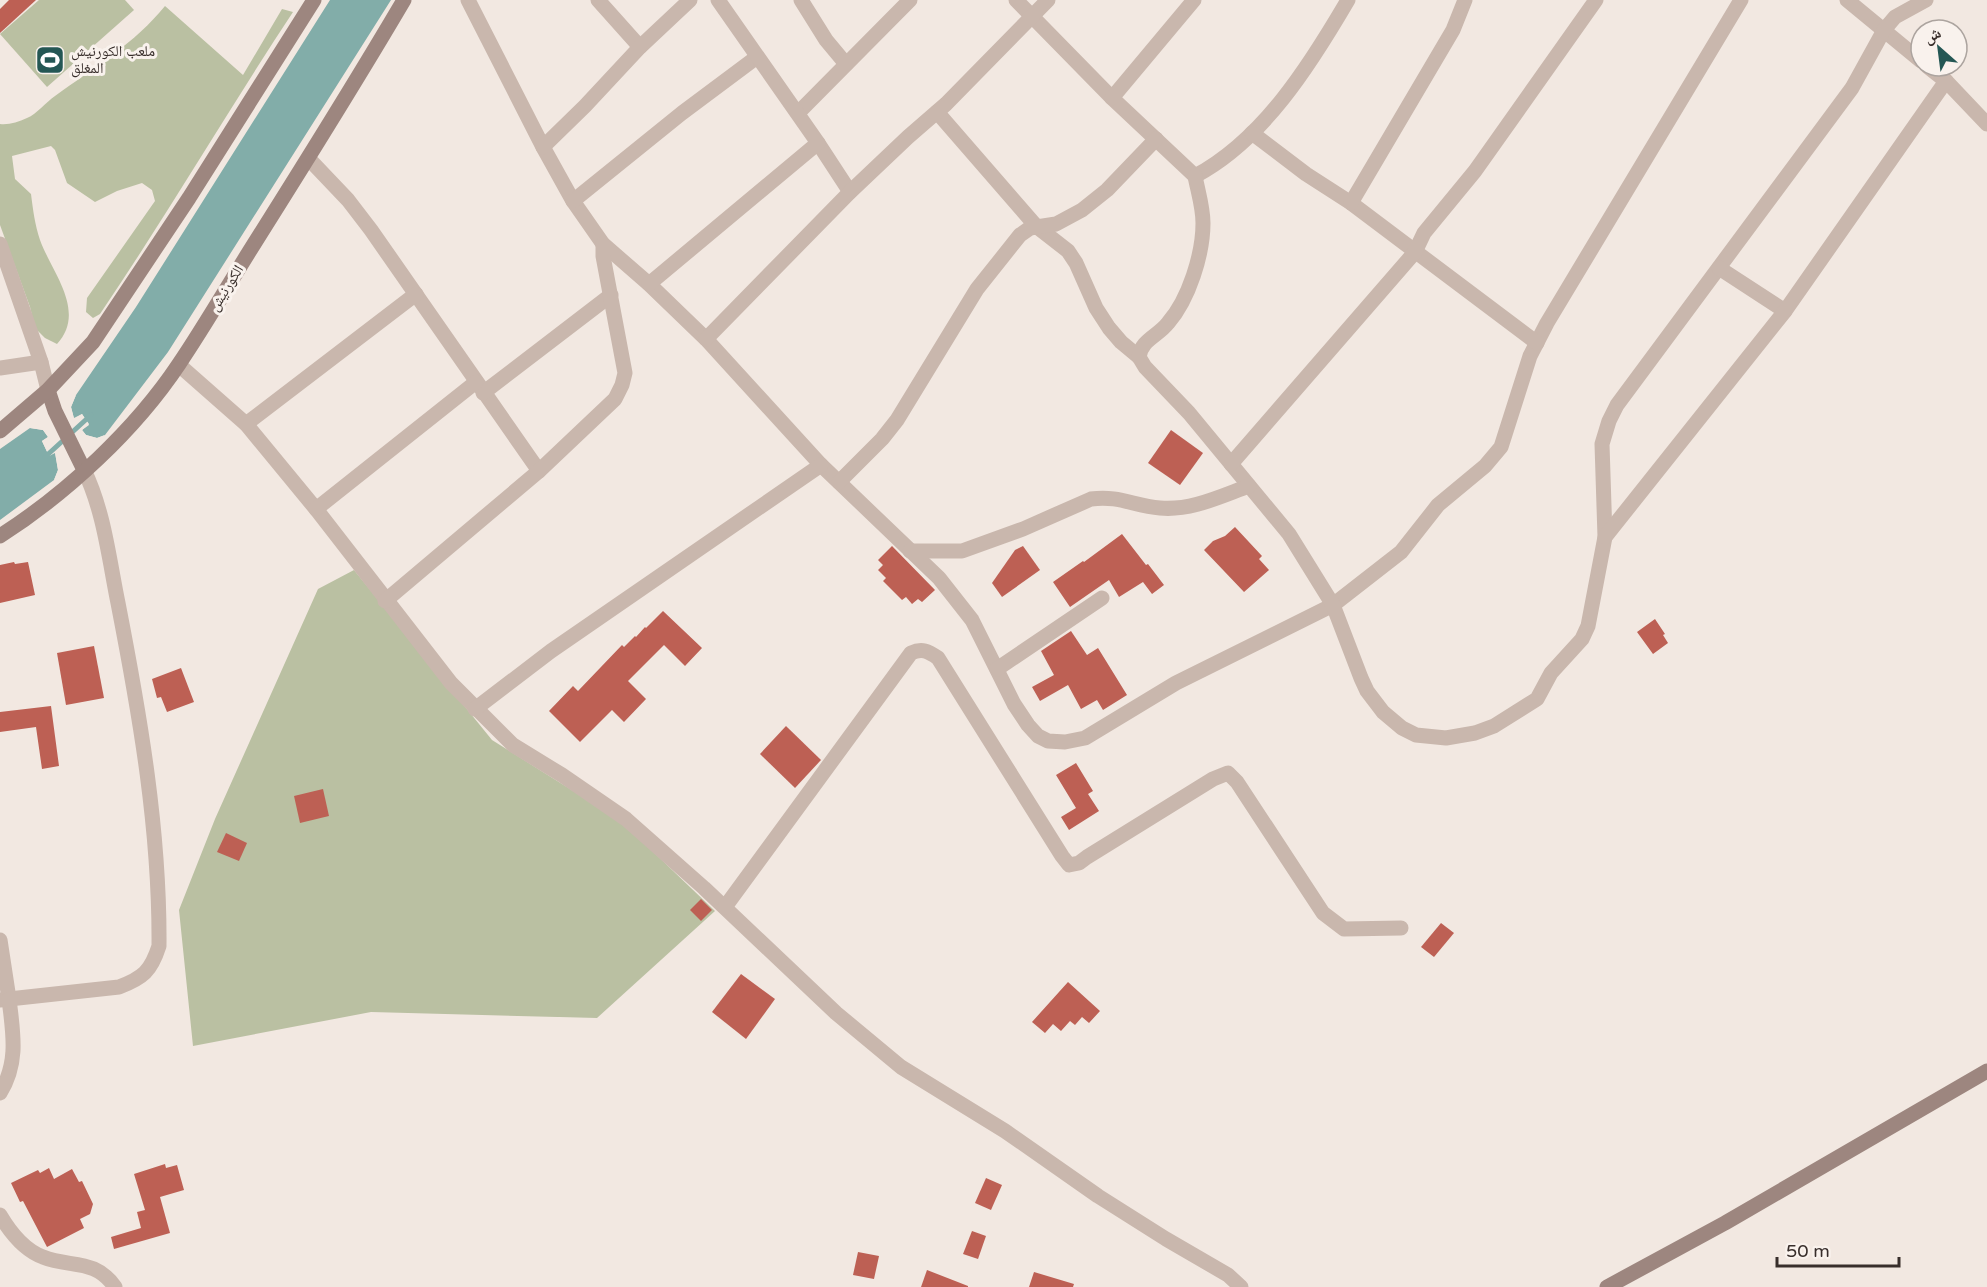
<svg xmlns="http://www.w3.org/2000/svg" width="1987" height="1287" font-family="'Varela Round','Noto Naskh Arabic',sans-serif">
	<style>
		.green { fill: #bac0a2 }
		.water { fill: #82ada9 }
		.pier { fill: #f2e8e1 }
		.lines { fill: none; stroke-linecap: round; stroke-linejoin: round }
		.stream { stroke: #82ada9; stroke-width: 5 }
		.building { fill: #bd6054 }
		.street { stroke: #c9b7ad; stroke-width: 15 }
		.secondary { stroke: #9d867f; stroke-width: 15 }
		.labels { text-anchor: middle; stroke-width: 6; stroke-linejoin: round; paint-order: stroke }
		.poi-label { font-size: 15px; fill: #382e2b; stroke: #f9f2ed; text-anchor: start }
		.street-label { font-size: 15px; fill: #382e2b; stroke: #f9f2ed }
	</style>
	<rect width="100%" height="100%" fill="#f2e8e1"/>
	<g class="green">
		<path d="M 39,0 L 125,0 L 134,10 L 47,87 L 0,34 Z"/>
		<path d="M 165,6 L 243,75 L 282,9 L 293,12 C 227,112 167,215 100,314 L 93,318 L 86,312 L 87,298 L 155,201 L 152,190 L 142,183 L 117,191 L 95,202 L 67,183 L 55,150 L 51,146 L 12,156 L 15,179 L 31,194 C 33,210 35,225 40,240 C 52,273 87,311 57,344 L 45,338 L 35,328 L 30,307 L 0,225 L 0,124 C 9,125 18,122 27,118 C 37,114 46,102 55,96 C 94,68 135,43 165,6 Z"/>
		<path d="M 354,570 L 492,740 L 621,821 L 715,911 L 597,1018 L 371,1012 L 193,1046 L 179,910 L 215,819 L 318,589 Z"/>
	</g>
	<g class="water">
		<path d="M 330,0 L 391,0 L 168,352 L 105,435 L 97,438 L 86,435 L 82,430 L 89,424 L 82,414 L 74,419 L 71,407 L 76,395 L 136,307 Z"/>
		<path d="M 30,428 L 43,430 L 48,437 L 42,441 L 49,456 L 55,452 L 58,470 L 54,480 L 0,520 L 0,449 Z"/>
	</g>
	<g class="pier">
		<path d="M 76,395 L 71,407 L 74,418 L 82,414 L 89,425 L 82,430 L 86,435 L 97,438 L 105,435 L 97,441 L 85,437 L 79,432 L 79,428 L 85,424 L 81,418 L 75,422 L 71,420 L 68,407 L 72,398 Z"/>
		<path d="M 34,425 L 44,428 L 51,436 L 50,439 L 46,442 L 50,452 L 55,449 L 58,451 L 61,471 L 59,476 L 54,480 L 58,470 L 55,453 L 49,456 L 42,441 L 48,437 L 43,430 L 30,428 Z"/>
	</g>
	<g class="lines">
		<path class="stream" d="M 45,457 L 91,415"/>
	</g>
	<g class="building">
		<path d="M 9,0 L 36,0 L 0,33 L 0,9 Z"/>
		<path d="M 1171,430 L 1203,453 L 1180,485 L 1148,463 Z"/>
		<path d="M 1235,527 L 1262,556 L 1259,559 L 1269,570 L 1244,592 L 1204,550 L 1213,541 L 1225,536 Z"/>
		<path d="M 1122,534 L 1146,565 L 1148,564 L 1164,585 L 1152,594 L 1143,582 L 1119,597 L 1109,580 L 1070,607 L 1053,582 L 1083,561 L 1084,562 Z"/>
		<path d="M 892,546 L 935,590 L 922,602 L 918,599 L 912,604 L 906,597 L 902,600 L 883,581 L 886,578 L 878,570 L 883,565 L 878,560 Z"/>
		<path d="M 1023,546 L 1040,570 L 1002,597 L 992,583 L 1015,550 Z"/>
		<path d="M 14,562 L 15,564 L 28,562 L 35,595 L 0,603 L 0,565 Z"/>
		<path d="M 663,611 L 702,648 L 685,666 L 664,645 L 628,681 L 646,699 L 624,722 L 612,710 L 580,742 L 549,711 L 573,686 L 578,691 L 622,645 L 624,647 L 635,636 L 636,637 L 645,627 L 646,628 Z"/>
		<path d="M 1655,619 L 1665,634 L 1663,635 L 1668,643 L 1653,654 L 1637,632 Z"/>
		<path d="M 1071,631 L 1087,655 L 1098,648 L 1127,695 L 1103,710 L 1097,700 L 1081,709 L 1068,685 L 1040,701 L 1032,687 L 1054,675 L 1041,651 Z"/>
		<path d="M 94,646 L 104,698 L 66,705 L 57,653 Z"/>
		<path d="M 181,668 L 194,702 L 167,712 L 161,697 L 157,698 L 152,679 Z"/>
		<path d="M 51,706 L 59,766 L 42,769 L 36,727 L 0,732 L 0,712 Z"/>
		<path d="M 786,726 L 821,760 L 795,788 L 760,754 Z"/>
		<path d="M 1076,763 L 1093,791 L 1088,794 L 1099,811 L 1069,830 L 1061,817 L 1076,808 L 1056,775 Z"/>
		<path d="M 323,789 L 329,816 L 300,823 L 294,796 Z"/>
		<path d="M 226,833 L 247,843 L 239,861 L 217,852 Z"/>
		<path d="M 701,899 L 712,910 L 701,921 L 690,910 Z"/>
		<path d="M 1441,923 L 1454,933 L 1434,957 L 1421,947 Z"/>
		<path d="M 741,974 L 775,999 L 746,1039 L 712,1012 Z"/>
		<path d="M 1068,982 L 1100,1011 L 1089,1023 L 1082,1017 L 1075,1025 L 1070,1021 L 1061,1031 L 1053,1024 L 1045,1033 L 1032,1022 Z"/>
		<path d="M 165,1164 L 166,1168 L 177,1165 L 184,1190 L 160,1197 L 170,1233 L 114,1249 L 111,1237 L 141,1228 L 137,1212 L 145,1210 L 134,1174 Z"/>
		<path d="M 49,1168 L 54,1179 L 72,1169 L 79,1182 L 82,1181 L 93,1204 L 90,1214 L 80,1219 L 84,1228 L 47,1247 L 23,1201 L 20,1202 L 11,1183 L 38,1170 L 40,1173 Z"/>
		<path d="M 986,1178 L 1002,1185 L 991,1210 L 975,1203 Z"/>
		<path d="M 972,1231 L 986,1236 L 978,1259 L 963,1254 Z"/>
		<path d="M 858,1252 L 879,1256 L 874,1279 L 853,1275 Z"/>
		<path d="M 927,1270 L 968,1286 L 968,1287 L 921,1287 Z"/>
		<path d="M 1034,1272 L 1074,1284 L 1073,1287 L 1029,1287 Z"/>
	</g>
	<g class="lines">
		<g class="street">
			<path d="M 468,0 L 543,147 L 573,201 L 603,244 L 649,284 L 706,339 L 821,465 L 939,578 L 972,620 L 1014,704 L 1028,725 L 1038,736 L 1048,741 L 1065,742 L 1085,738 L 1176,683 L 1333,605 L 1401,552 L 1438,505 L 1485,466 L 1501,447 L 1530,356 L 1547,323 L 1741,0"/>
			<path d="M 598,0 L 640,47"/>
			<path d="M 801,0 L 826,40 L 846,64"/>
			<path d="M 1016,0 L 1112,98 L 1195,176 C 1263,140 1310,65 1348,0"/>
			<path d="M 1847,0 L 1921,61"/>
			<path d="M 1927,66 L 1946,81 L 1987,124"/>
			<path d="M 1112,98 L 1194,0"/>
			<path d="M 937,112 L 1036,226 L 1068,251 L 1076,263 L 1096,308 L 1109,328 L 1121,342 L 1139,357"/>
			<path d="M 798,113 L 910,0"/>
			<path d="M 1252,133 L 1306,174 L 1351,203 L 1537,343"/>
			<path d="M 818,143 L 850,192"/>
			<path d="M 543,147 L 585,106 L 640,47 L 690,0"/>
			<path d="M 309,159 L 348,200 L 371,230 L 539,471"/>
			<path d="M 1195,176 C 1198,192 1203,207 1203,223 C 1203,254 1189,299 1168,323 C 1158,336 1141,340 1139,357 L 1145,367 L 1189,413 L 1289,534 L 1333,605 L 1361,678 L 1367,691 L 1383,712 L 1402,728 L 1416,735 L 1446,738 L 1475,733 L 1494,726 L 1537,699 L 1551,673 L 1582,639 L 1588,626 L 1605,537 L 1602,444 L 1609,421 L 1617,405 L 1852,88 L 1884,30 L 1895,17 L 1926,0"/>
			<path d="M 573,201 L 682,113 L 757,57"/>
			<path d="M 1351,203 L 1453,30 L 1465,0"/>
			<path d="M 0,244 L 41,362 L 48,390"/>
			<path d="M 1719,268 L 1785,311"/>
			<path d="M 649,284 L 818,143 L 718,0"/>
			<path d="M 706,339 L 850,192 L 908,137 L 946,104 L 1048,0"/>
			<path d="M 179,365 L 246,424 L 316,509 L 451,683 L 513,745 L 562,775 L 626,819 L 704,888 L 836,1013 L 901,1067 L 1005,1131 L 1098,1196 L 1166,1239 L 1228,1275 L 1241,1287"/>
			<path d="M 0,368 L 41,362"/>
			<path d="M 483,393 L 611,295"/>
			<path d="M 246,424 L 416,294"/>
			<path d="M 1231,464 L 1415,252 L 1424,233 L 1475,171 L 1596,0"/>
			<path d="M 839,482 L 882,439 L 897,420 L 977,289 L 1020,235 L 1030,228 L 1056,224 L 1082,210 L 1107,190 L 1156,139"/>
			<path d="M 316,509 L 476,382"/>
			<path d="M 1605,537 L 1785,311 L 1946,81"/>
			<path d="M 910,551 L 962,551 L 1023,529 L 1091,499 C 1119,495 1134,506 1160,508 C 1191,511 1221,496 1249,486"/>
			<path d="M 385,601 L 539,471 L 615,399 L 622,385 L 625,373 L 603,256 L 603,244"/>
			<path d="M 997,669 L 1102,598"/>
			<path d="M 475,709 L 551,651 L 821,465"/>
			<path d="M 725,907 L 911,653 C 922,648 928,651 938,658 L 1062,856 L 1069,865 L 1079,863 L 1087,857 L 1213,779 L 1228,773 L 1237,782 L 1323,913 L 1344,929 L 1401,928"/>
			<path d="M 0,940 L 9,999 L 0,1000"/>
			<path d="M 0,1093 C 19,1062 13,1033 9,999 L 119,987 C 143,978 151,971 159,946 C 160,831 140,716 118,603 C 109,559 104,511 84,470"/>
			<path d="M 0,1215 C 10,1232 24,1250 43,1257 C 70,1268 95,1258 115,1287"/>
		</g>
		<g class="secondary">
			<path d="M 48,390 L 55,411 L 84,470"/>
			<path d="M 0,431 L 48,390 L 93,342 L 189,198 L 314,0"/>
			<path d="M 0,536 C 67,493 135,430 179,364 C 204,327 226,289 249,252 C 302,168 354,85 404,0"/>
			<path d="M 1607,1287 L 1725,1223 L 1987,1071"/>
		</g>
	</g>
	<defs>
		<g id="stadium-square" transform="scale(1.5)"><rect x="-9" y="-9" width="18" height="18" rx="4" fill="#245754" stroke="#f9f2ed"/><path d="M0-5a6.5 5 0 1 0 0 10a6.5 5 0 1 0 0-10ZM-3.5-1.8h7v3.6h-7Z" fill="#fff"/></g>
	</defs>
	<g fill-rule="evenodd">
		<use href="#stadium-square" x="50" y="60"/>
	</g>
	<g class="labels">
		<g class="poi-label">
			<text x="71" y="56">ملعب الكورنيش<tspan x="71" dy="17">المغلق</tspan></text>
		</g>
		<g class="street-label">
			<text transform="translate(226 288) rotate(-58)" y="5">الكورنيش</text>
		</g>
	</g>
	<g transform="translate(1939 48) rotate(332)"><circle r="28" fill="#f9f2ed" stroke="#aca49f" stroke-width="1.5"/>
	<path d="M0-4.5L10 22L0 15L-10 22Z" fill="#245754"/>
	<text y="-9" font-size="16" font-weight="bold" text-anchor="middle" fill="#382e2b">ش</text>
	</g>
	<path d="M1777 1257v9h122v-9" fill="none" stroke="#382e2b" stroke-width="3"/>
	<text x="1786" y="1257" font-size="18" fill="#382e2b" stroke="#f9f2ed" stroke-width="4.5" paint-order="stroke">50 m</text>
</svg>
